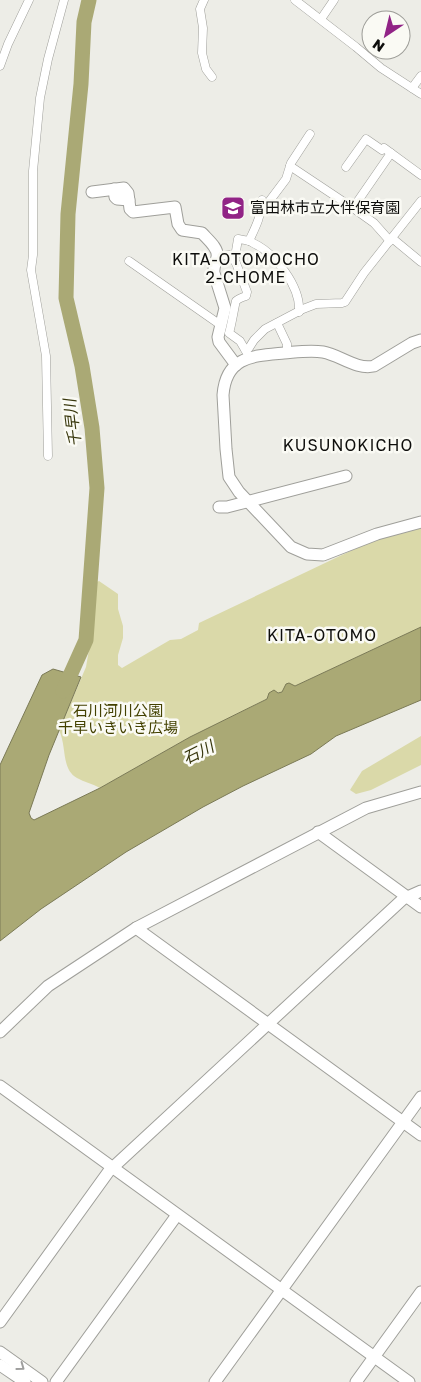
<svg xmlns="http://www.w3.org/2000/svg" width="421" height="1382" font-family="'Golos Text','Noto Sans JP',sans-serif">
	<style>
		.green { fill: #dad9a9 }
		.water { fill: #aaa975; stroke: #7b7a56 }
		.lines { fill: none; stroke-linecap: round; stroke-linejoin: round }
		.river { stroke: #aaa975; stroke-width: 15 }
		.street-casing { stroke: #9f9f9a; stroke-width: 9 }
		.secondary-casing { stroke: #9f9f9a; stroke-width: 13 }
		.street { stroke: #fff; stroke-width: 8 }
		.secondary { stroke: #fff; stroke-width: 11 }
		.oneway { stroke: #9f9f9e }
		.labels { text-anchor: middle; stroke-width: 5; stroke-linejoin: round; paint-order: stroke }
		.poi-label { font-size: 15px; fill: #0e0e0c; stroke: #fafaf4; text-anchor: start }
		.park-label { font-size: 15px; fill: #434100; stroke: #fafaf4 }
		.neighbourhood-label { font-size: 16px; letter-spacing: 1px; fill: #0e0e0c; stroke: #fafaf4 }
		.water-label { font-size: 16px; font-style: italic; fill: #39380e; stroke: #fafaf4 }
	</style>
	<rect width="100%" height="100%" fill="#edede7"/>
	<g class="green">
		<path d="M 421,528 L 421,627 L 295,686 L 285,689 L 282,692 L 269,693 L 267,699 L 190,737 L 100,788 C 93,784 84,782 77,778 C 61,769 67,747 59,730 L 86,667 L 94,620 L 97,582 L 99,581 L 118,594 L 118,609 L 123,626 L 123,638 L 118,655 L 118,665 L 122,668 L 170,640 L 181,639 L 198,630 L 199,623 L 363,545 L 375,540 Z"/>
		<path d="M 421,736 L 421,765 L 371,790 L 356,794 L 350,790 L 362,771 Z"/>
	</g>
	<path class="water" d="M 421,627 L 421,700 L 336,736 L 311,754 L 243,786 L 203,807 L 126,852 L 41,909 L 0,941 L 0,765 L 42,675 L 53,669 L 81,677 L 49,755 L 29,813 L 31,818 L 34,820 L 100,788 L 190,737 L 267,699 L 269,693 L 274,690 L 278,693 L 282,692 L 286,684 L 289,683 L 295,686 Z"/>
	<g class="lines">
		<path class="river" d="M 63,691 L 86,640 L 97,488 L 92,428 L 82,366 L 66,298 L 68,214 L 81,84 L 84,22 L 89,0"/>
		<g class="street-casing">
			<g id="street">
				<path d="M 204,0 L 200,9 L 203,28 L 202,53 L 206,69 L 212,77"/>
				<path d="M 295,0 L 356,47 L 381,68 L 421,94"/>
				<path d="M 321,19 L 334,0"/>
				<path d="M 0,66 L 8,44 L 29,0"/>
				<path d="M 412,88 L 421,76"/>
				<path d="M 290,166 L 353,208 L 391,153"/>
				<path d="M 346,167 L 366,139 L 382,150 L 384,148 L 421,175"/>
				<path d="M 353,208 L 374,223 L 390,241"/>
				<path d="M 261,209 L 265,207 L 286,179 L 291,163 L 310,134"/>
				<path d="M 392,238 L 421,262"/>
				<path d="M 249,241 C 256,226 261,217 262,200"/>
				<path d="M 217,256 L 230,255 L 236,263 L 247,292 L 246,296 C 243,297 238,299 236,301 C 235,303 231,328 229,333 L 240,341 L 247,353"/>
				<path d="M 233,259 L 235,257 L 238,239 C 243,240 249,240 253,243 C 275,253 301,287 299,312"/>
				<path d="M 129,261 L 222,326"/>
				<path d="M 277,323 L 287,344 L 287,353"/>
				<path d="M 245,349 L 249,348 L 254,340 L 265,329 L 303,309 L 316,304 L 342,303 L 345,302 L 364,273 L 421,201"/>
				<path d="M 48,456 L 46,356 L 31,270 L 33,255 L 33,171 L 40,98 L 48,59 L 64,0"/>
			</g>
		</g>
		<g class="secondary-casing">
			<g id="secondary">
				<path d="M 114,189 L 115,197 L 117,199 L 129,200"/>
				<path d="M 92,192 L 124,188 L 128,193 L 130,209 L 133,212 L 175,207 L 178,224 L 182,230 L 202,233 C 207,239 219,248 217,257 C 216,264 213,266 214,273 L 225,308 L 218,337 L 219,342 L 236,365"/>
				<path d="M 421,340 L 412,343 L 374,366 C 356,370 340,355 323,352 C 310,350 297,352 284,353 C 253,356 226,356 223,395 L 226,449 L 229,477 L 239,492 L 291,547 L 307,554 L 323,555 L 377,534 L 421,522"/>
				<path d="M 219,507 L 227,507 L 346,476"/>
				<path d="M 318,832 L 421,907"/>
				<path d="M 136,928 L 421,1135"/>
				<path d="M 0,1032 L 48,986 L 136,928 L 366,808 L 421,792"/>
				<path d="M 0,1086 L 409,1382"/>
				<path d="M 0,1322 L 109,1171 L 403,899 L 421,891"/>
				<path d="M 0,1352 L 42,1382"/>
				<path d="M 0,1365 L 25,1382"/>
				<path d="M 56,1382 L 177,1215"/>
				<path d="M 215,1382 L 421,1097"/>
				<path d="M 356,1382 L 421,1292"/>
			</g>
		</g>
		<use href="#street" class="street"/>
		<use href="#secondary" class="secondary"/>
	</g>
	<defs><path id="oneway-chevron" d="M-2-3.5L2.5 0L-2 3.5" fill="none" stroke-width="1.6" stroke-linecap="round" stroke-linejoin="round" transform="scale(1.25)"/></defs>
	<use class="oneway" href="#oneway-chevron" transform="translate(21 1367) rotate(36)"/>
	<defs>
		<g id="school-square" transform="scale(1.25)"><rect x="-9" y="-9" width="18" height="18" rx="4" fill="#912386" stroke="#fafaf4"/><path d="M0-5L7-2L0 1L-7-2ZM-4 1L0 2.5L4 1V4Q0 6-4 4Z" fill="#fff"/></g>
	</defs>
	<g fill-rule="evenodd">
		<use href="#school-square" x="233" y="208"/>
	</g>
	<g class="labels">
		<g class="poi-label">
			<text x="250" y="213">富田林市立大伴保育園</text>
		</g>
		<g class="park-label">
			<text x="118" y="716">石川河川公園<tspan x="118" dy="17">千早いきいき広場</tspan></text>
		</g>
		<g class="neighbourhood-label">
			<text x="246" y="265">KITA-OTOMOCHO<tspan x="246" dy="18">2-CHOME</tspan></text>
			<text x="348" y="451">KUSUNOKICHO</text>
			<text x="322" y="641">KITA-OTOMO</text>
		</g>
		<g class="water-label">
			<text transform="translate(72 423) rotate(-97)" y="6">千早川</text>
			<text transform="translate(198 752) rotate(-26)" y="6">石川</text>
		</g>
	</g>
	<g transform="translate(386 35) rotate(215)"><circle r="24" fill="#fafaf4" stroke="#9c9c97"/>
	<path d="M0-4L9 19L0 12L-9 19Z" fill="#912386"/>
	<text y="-8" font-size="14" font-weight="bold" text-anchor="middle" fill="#0e0e0c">N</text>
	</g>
</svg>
